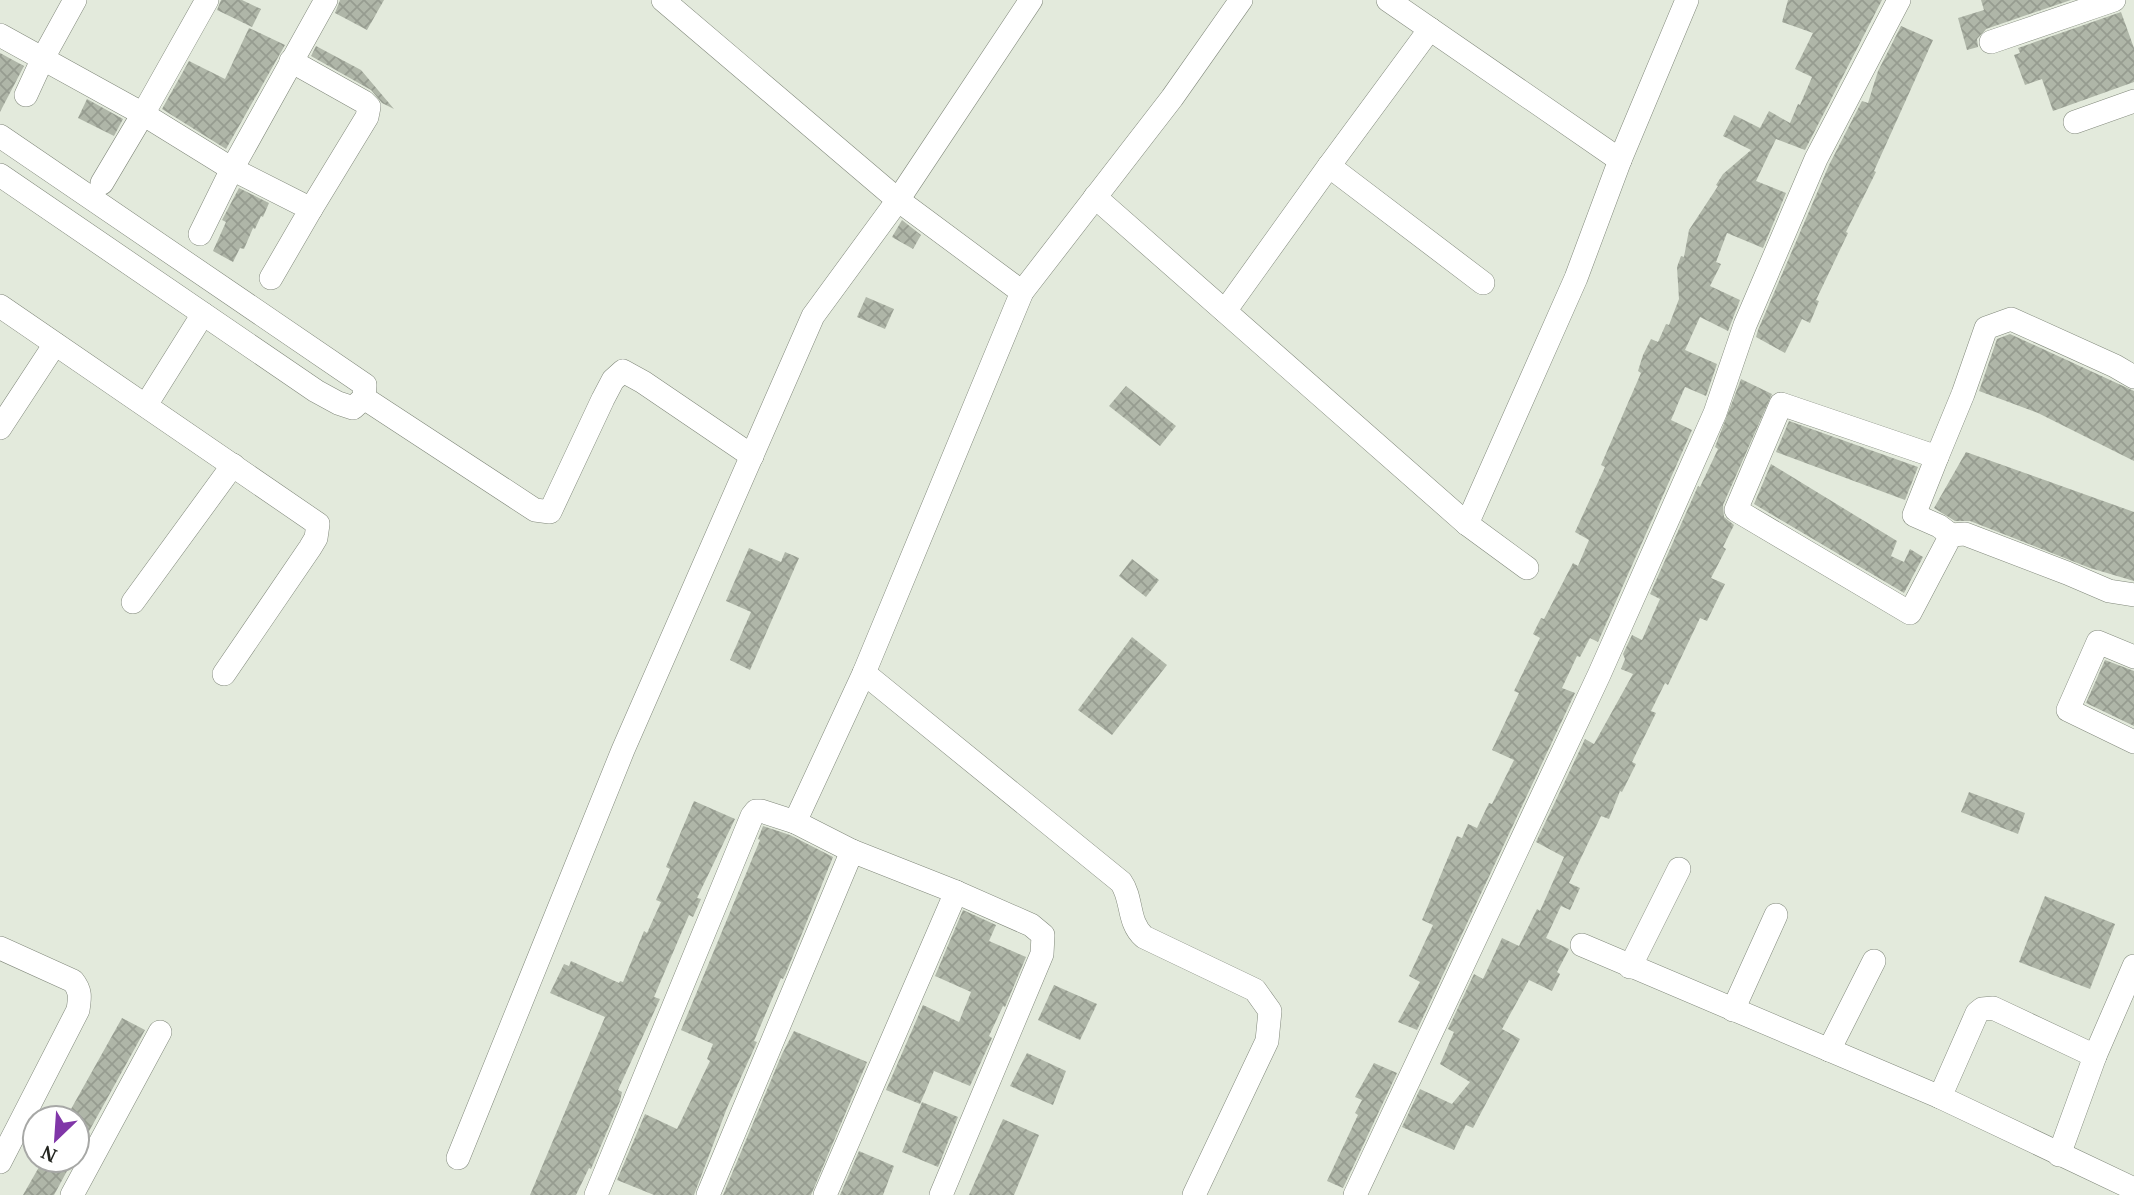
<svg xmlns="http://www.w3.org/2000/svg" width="2134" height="1195" font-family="'PT Serif',serif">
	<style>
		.building { fill: url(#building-cross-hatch) }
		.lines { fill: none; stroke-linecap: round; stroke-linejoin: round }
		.minor-casing { stroke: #81887b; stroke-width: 24 }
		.minor { stroke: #fff; stroke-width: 23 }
	</style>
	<defs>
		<pattern id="building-cross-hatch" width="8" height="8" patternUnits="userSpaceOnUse" patternTransform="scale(1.75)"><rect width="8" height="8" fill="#afb6a8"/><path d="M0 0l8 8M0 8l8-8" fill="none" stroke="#969c90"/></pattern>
	</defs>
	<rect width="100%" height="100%" fill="#e3eadc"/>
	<g class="building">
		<path d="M 221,0 L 242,0 L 261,9 L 252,27 L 217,10 Z"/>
		<path d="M 340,0 L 384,0 L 367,30 L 335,13 Z"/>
		<path d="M 1788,0 L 1882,0 L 1805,150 L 1776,139 L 1756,181 L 1786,193 L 1763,248 L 1727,233 L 1716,262 L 1721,264 L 1710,286 L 1740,300 L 1728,331 L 1700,317 L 1685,350 L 1717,364 L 1706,396 L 1685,387 L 1671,420 L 1692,430 L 1598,642 L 1590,638 L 1580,657 L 1577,656 L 1562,688 L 1575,693 L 1417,1030 L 1398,1022 L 1420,982 L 1409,976 L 1433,925 L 1422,920 L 1457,836 L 1462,838 L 1468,824 L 1477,828 L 1489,803 L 1492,804 L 1514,760 L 1492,750 L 1519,693 L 1514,691 L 1540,638 L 1533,634 L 1541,618 L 1544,619 L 1573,563 L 1578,566 L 1589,540 L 1575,532 L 1605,467 L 1601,465 L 1641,373 L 1638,371 L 1643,355 L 1651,339 L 1658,342 L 1666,324 L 1669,325 L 1679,299 L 1677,267 L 1681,256 L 1684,257 L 1689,230 L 1718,186 L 1716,185 L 1723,174 L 1751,150 L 1723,136 L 1734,115 L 1760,128 L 1769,111 L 1790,123 L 1798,104 L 1800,105 L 1812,77 L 1795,69 L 1813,33 L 1782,22 Z"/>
		<path d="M 1981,0 L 2071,0 L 1986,29 L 1977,39 L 1978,47 L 1967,50 L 1958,18 L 1984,10 Z"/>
		<path d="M 2121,12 L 2134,48 L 2134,82 L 2053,111 L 2042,79 L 2025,85 L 2014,55 L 2020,53 L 2018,48 Z"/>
		<path d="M 1901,26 L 1933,40 L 1874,171 L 1876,172 L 1846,232 L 1848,233 L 1816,300 L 1819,301 L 1810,323 L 1802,319 L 1785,353 L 1756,337 L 1758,330 L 1829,165 L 1862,101 L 1868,103 L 1878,71 Z"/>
		<path d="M 249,28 L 285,45 L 226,149 L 162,109 L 189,61 L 225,79 Z"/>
		<path d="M 316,46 L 361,70 L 394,109 L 382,103 L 371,90 L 311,56 Z"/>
		<path d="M 0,53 L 24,66 L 0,112 Z"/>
		<path d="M 87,99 L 123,119 L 114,136 L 78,118 Z"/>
		<path d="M 239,188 L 269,203 L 263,217 L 261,216 L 255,229 L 253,228 L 244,249 L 240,248 L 233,262 L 213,251 L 226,222 L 222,220 Z"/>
		<path d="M 902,220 L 921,235 L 913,249 L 892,237 Z"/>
		<path d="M 866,297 L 894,309 L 885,329 L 857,317 Z"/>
		<path d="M 2010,334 L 2134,391 L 2134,461 L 2038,413 L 1979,391 L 1997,339 Z"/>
		<path d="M 1741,379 L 1772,394 L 1723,505 L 1724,517 L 1734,525 L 1723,547 L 1726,549 L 1711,578 L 1725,584 L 1707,621 L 1700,618 L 1668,685 L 1665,683 L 1651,711 L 1656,713 L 1632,762 L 1636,764 L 1622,792 L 1620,791 L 1609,819 L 1601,816 L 1569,883 L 1580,888 L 1570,910 L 1561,906 L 1546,938 L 1569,949 L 1557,972 L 1560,974 L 1552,991 L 1529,980 L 1502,1029 L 1520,1039 L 1473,1128 L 1466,1125 L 1454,1150 L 1402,1127 L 1420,1089 L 1452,1104 L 1470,1082 L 1440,1064 L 1454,1032 L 1448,1029 L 1474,974 L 1483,979 L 1502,938 L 1519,946 L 1537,909 L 1540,911 L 1564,857 L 1536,842 L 1585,739 L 1594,744 L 1633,674 L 1621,669 L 1625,659 L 1623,654 L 1632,635 L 1642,640 L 1660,599 L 1650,594 L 1698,486 L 1700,487 L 1718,449 L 1715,447 Z"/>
		<path d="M 1126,386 L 1176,426 L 1160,446 L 1109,406 Z"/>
		<path d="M 1789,421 L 1918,467 L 1905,500 L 1776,452 Z"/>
		<path d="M 1966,452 L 2134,512 L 2134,581 L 2090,568 L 1970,521 L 1955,521 L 1934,508 Z"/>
		<path d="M 1771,464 L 1897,541 L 1891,556 L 1904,562 L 1910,549 L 1923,557 L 1904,593 L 1754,504 Z"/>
		<path d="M 749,548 L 781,562 L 785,552 L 799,558 L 750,670 L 730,660 L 751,612 L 726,601 Z"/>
		<path d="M 1132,559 L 1159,580 L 1146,597 L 1119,576 Z"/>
		<path d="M 1132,637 L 1167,665 L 1112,735 L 1078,710 Z"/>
		<path d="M 2105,660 L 2134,671 L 2134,726 L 2086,703 Z"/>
		<path d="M 1969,792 L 2025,813 L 2018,834 L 1961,812 Z"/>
		<path d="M 694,801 L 735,819 L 697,898 L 701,899 L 693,917 L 689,915 L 654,997 L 660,999 L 618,1090 L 622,1092 L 620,1101 L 591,1169 L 589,1168 L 576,1195 L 530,1195 L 605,1017 L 550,993 L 564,964 L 569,966 L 571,961 L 619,983 L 620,981 L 623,982 L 644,931 L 647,933 L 661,902 L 656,900 L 670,869 L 666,867 Z"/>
		<path d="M 763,826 L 790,835 L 833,857 L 786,973 L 783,979 L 781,978 L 754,1041 L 757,1042 L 727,1108 L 694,1195 L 654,1195 L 617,1180 L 645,1114 L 677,1129 L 710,1061 L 707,1059 L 713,1044 L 681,1030 L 760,840 L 758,839 Z"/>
		<path d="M 2045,896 L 2115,924 L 2090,989 L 2019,962 Z"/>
		<path d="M 963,910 L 996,925 L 989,941 L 1026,957 L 1005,1007 L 1003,1006 L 989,1036 L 992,1038 L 970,1086 L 934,1071 L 920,1104 L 886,1090 L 923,1005 L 959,1022 L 971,992 L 935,976 Z"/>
		<path d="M 1054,985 L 1097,1004 L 1080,1040 L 1038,1020 Z"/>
		<path d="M 122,1018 L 145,1030 L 77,1153 L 77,1118 L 66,1118 Z"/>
		<path d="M 794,1031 L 867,1062 L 811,1195 L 723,1195 L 782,1054 Z"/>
		<path d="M 1027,1053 L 1066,1071 L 1053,1105 L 1010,1086 Z"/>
		<path d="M 1374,1063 L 1397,1073 L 1343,1188 L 1327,1181 L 1358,1115 L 1355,1113 L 1362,1100 L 1355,1097 Z"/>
		<path d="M 922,1102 L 958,1117 L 938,1167 L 902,1152 Z"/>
		<path d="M 1003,1119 L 1039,1135 L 1014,1195 L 969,1195 Z"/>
		<path d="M 859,1151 L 894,1166 L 883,1195 L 840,1195 Z"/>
		<path d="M 43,1160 L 73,1160 L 54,1195 L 23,1195 Z"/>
	</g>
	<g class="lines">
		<g class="minor-casing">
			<g id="minor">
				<path d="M 663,0 L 898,200 L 1022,292"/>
				<path d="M 1388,0 L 1620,160"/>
				<path d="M 1430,29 L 1329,166 L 1483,283"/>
				<path d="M 0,35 L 143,114 L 207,0"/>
				<path d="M 1991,42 L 2114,0"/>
				<path d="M 291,61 L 364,102 L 369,107 L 367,117 L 311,209"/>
				<path d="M 26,95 L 43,58 L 75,0"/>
				<path d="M 2075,122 L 2134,101"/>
				<path d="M 0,136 L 365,385 L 364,398 L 353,408 L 338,403 L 316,391 L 0,175"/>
				<path d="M 102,183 L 143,114 L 232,169 L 326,0"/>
				<path d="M 1095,197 L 1467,524 L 1527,568"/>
				<path d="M 200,234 L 232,169 L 311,209 L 271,278"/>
				<path d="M 0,306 L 318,524 L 316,538 L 310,548 L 224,674"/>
				<path d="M 1225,311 L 1329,166"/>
				<path d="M 2134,377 L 2115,366 L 2011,319 L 1986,328 L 1963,394 L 1937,457 L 1781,404 L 1736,510 L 1910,613 L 1951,535 L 1965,534 L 2067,573 L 2109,591 L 2134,595"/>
				<path d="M 364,398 L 535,510 L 550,512 L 603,399 L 613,380 L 623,371 L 643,382 L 752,456"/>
				<path d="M 146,405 L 203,314"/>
				<path d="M 0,428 L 55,344"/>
				<path d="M 1937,457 L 1914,515 L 1939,526 L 1951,535"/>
				<path d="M 1467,524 L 1576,278 L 1620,160 L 1687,0"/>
				<path d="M 133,602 L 233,465"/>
				<path d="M 2134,657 L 2098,642 L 2068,710 L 2134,742"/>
				<path d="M 864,673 L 1121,882 C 1133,899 1127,922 1144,937 L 1255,990 L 1270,1011 L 1267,1041 L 1194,1195"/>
				<path d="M 795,822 L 864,673 L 1022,292 L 1172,98 L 1241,0"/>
				<path d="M 1582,945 L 1940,1097 L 2134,1189"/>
				<path d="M 0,948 L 73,981 C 81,991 80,997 78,1010 L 0,1162"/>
				<path d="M 1630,967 L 1679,869"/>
				<path d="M 1733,1010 L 1776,915"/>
				<path d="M 1829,1050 L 1874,961"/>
				<path d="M 1940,1097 L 1977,1013 L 1982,1009 L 1993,1008 L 2095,1056"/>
				<path d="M 2059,1155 L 2095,1056 L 2134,966"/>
				<path d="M 458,1158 L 623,750 L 813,316 L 898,200 L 1031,0"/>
				<path d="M 72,1195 L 160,1032"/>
				<path d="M 596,1195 L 752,816 L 756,811 L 761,811 L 795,822 L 852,851"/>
				<path d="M 708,1195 L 852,851 L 956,892 L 825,1195"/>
				<path d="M 941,1195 L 1042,954 L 1043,935 L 1031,925 L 956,892"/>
				<path d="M 1355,1195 L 1599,675 L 1715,413 L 1745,325 L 1816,159 L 1899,0"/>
			</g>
		</g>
		<use href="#minor" class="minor"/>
	</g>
	<g transform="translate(56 1139) rotate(205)"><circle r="33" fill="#ffffff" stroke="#a7a8a6" stroke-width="2"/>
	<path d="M0-5L12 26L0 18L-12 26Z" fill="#8036a8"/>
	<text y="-10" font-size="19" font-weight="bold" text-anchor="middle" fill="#232520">N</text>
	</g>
</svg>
